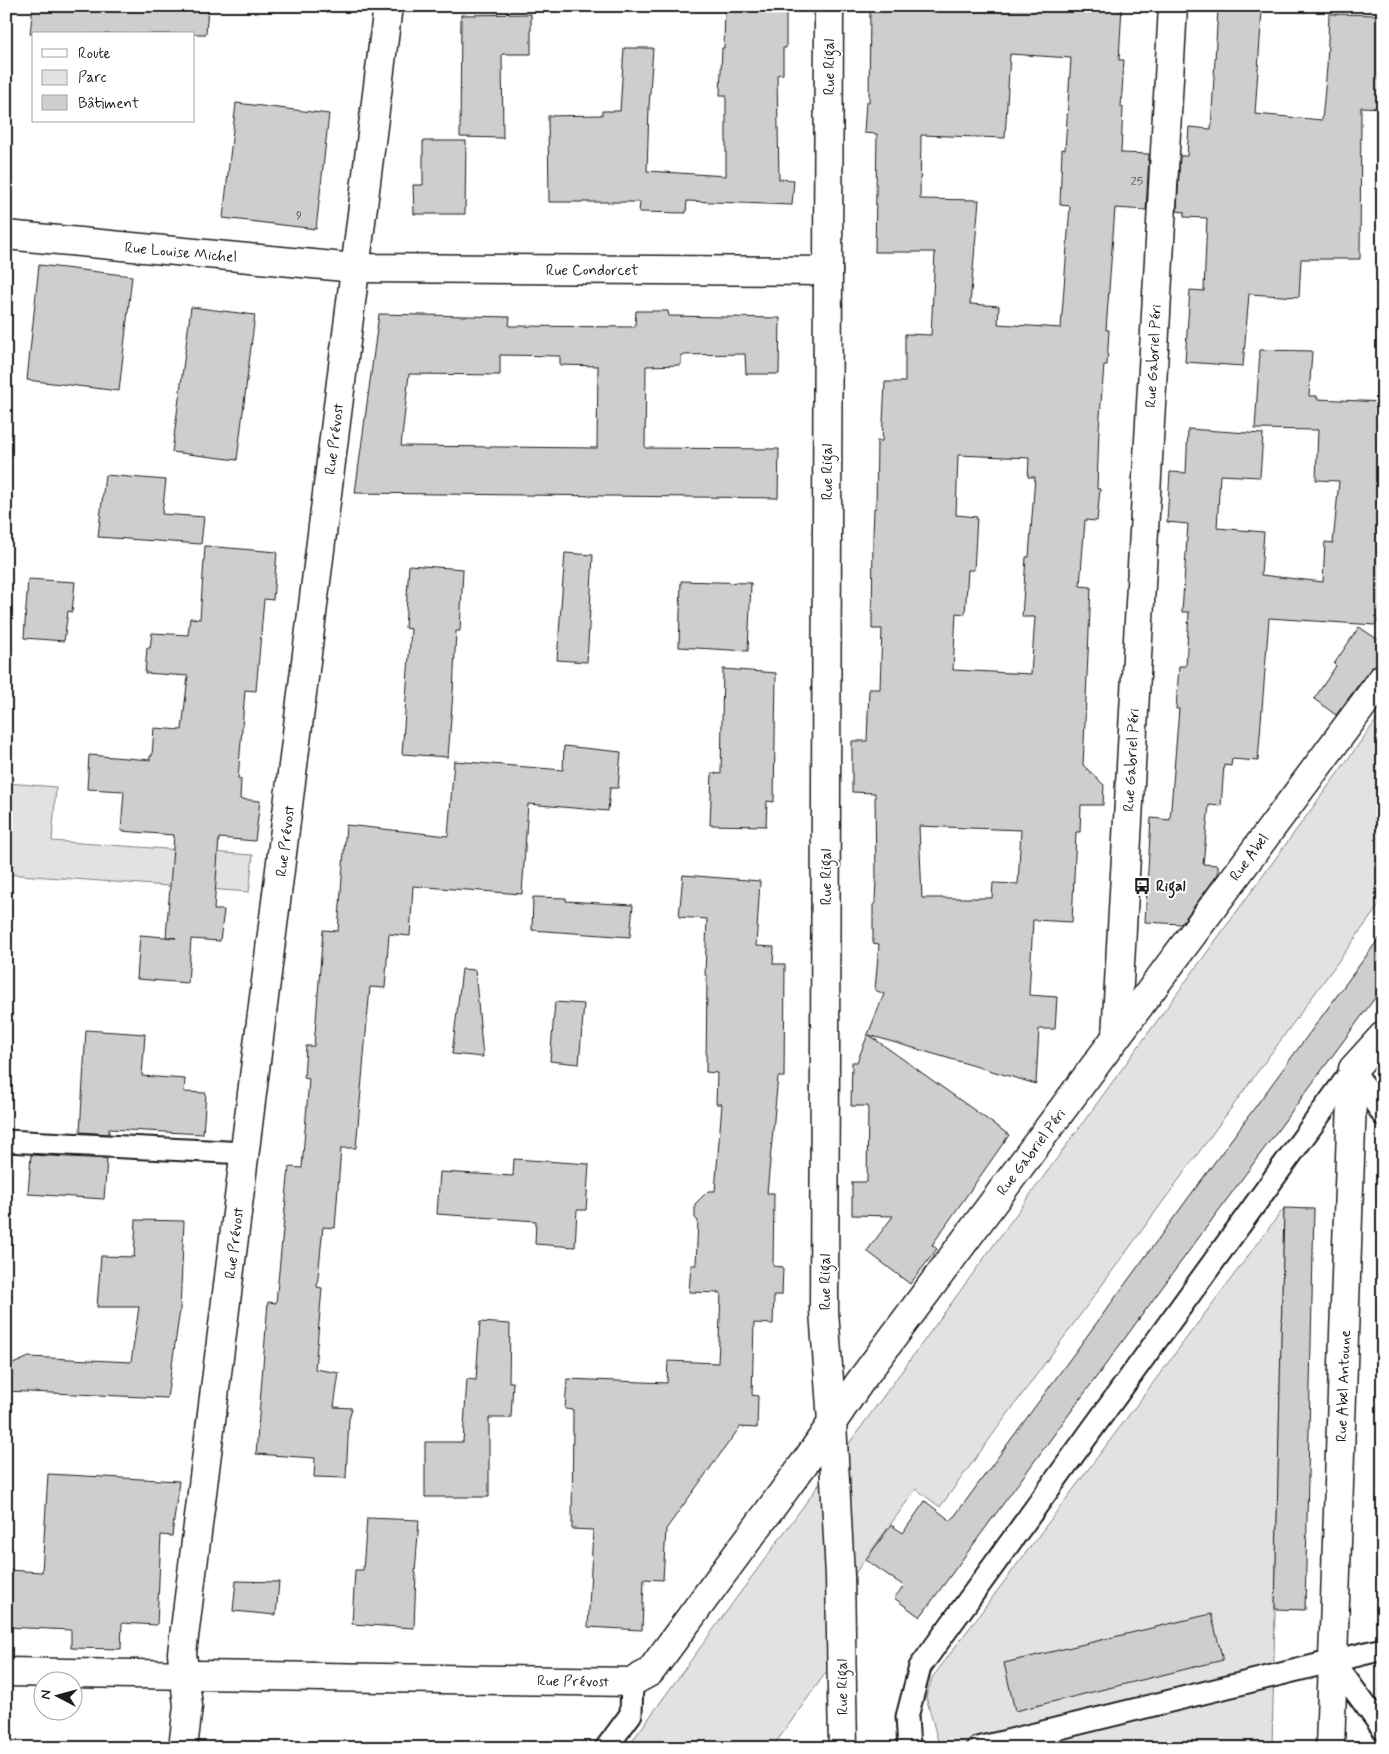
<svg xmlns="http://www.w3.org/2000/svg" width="1389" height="1754" font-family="Mynerve,sans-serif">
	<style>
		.green { fill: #e2e2e2; stroke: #7f7f7f }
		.building { fill: #cecece; stroke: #1c1c1c; fill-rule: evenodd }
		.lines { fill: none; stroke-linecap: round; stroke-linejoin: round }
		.service-casing { stroke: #1c1c1c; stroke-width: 25 }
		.minor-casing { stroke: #1c1c1c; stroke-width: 31 }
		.service { stroke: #fff; stroke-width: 21 }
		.minor { stroke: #fff; stroke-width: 28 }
		.labels { text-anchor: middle; stroke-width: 4; stroke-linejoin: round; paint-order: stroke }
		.number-label { font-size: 12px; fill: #484848 }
		.street-label { font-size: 15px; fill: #1c1c1c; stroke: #fff }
		.poi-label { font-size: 15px; font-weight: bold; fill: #1c1c1c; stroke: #fff; text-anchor: start }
	</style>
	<rect width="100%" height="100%" fill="#fff"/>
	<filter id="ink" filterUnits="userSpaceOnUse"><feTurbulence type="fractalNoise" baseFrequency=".02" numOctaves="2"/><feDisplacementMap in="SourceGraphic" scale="10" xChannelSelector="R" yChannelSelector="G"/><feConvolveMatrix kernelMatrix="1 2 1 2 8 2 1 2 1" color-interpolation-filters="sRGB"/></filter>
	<g filter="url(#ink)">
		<g class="green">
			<path d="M 6,682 L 9,682 L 7,783 L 56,787 L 52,841 L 253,855 L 249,892 L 6,874 Z"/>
			<path d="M 1383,711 L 1383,900 L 940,1507 L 916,1489 L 856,1572 L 832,1664 L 772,1748 L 627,1748 Z"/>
			<path d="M 1284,1208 L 1272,1748 L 940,1748 L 926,1697 L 932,1678 Z"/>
			<path d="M 1383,1536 L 1383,1748 L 1378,1748 Z"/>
		</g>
		<g class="building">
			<path d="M 33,6 L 208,6 L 206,34 L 30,34 Z"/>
			<path d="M 725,6 L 786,6 L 786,48 L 783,48 L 783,74 L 777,75 L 779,179 L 794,180 L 792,205 L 687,201 L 686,213 L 639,212 L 640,202 L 549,202 L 548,116 L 602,115 L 602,111 L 620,111 L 624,48 L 653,48 L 649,107 L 647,171 L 726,176 L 726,95 L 720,95 L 722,48 L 724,48 Z"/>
			<path d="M 870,6 L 1122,6 L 1119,60 L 1124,60 L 1121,107 L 1123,107 L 1121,153 L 1149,154 L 1146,210 L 1115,208 L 1106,330 L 1109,330 L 1107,365 L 1104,365 L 1099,429 L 1097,489 L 1100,489 L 1097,521 L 1085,520 L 1080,586 L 1091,587 L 1083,765 L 1104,785 L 1103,805 L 1081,805 L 1080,832 L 1076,832 L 1072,922 L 1033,920 L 1029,995 L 1057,997 L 1055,1029 L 1039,1029 L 1036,1084 L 869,1035 L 1009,1135 L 932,1245 L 937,1249 L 910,1284 L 867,1251 L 893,1216 L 852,1215 L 852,1182 L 867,1182 L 868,1106 L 851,1106 L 852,1062 L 857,1062 L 884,994 L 875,990 L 879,944 L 873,943 L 873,905 L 875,903 L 876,878 L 875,793 L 852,792 L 852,741 L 867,741 L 869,689 L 880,689 L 882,629 L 872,629 L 873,536 L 874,508 L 876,508 L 877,441 L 882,441 L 885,382 L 905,382 L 905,334 L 931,335 L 935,252 L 875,252 L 877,134 L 864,133 L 866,102 L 869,102 ZM 1010,54 L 1071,58 L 1065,150 L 1062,149 L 1060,205 L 1070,206 L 1061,328 L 998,324 L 999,306 L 970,304 L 979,200 L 920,199 L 921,135 L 1005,138 ZM 958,455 L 1029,458 L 1028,477 L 1035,477 L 1029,557 L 1026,557 L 1022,617 L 1035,617 L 1031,674 L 953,670 L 956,613 L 965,614 L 968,570 L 974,570 L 977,517 L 956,515 ZM 919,826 L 1021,830 L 1018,884 L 993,883 L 992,898 L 922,898 Z"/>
			<path d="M 1218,8 L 1262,10 L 1255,114 L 1322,120 L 1327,67 L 1329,14 L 1383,15 L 1383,108 L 1361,107 L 1360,259 L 1301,259 L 1299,297 L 1249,294 L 1243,366 L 1185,362 L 1190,290 L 1204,291 L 1207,218 L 1184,217 L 1184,212 L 1177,211 L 1180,156 L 1187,156 L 1189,127 L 1211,129 Z"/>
			<path d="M 531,14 L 531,54 L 502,54 L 503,138 L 460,137 L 461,15 Z"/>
			<path d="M 236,103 L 329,114 L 316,229 L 223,218 Z"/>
			<path d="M 423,141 L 466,141 L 465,214 L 414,214 L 413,185 L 423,185 Z"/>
			<path d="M 39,265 L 132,276 L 119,391 L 27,380 Z"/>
			<path d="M 191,307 L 255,315 L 237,460 L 172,452 Z"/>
			<path d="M 636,311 L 668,311 L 669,316 L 780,318 L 779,374 L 746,374 L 745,354 L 681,355 L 681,365 L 646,366 L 645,448 L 779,449 L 778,498 L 355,493 L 379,314 L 510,317 L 509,326 L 635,327 ZM 500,355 L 560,356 L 560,365 L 598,366 L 597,448 L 401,446 L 409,374 L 500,375 Z"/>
			<path d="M 1260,350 L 1312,351 L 1309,396 L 1317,396 L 1317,399 L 1383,402 L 1383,613 L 1375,625 L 1269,618 L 1258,761 L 1232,759 L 1231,766 L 1224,765 L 1221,806 L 1209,805 L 1203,864 L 1218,865 L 1218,874 L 1181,924 L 1145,922 L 1151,818 L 1170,820 L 1179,709 L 1176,709 L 1179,666 L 1186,666 L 1189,612 L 1182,612 L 1188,524 L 1167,522 L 1170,472 L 1186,473 L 1188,429 L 1263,434 L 1260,477 L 1220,475 L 1217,528 L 1264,532 L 1261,575 L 1323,582 L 1325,542 L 1333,543 L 1339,481 L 1316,480 L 1318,430 L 1255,429 Z"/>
			<path d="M 105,475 L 166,480 L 162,514 L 204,517 L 201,544 L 98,537 Z"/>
			<path d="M 205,546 L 277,552 L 273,600 L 264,599 L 256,691 L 245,690 L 238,779 L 241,779 L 240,799 L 260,801 L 255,841 L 219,838 L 214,910 L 224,910 L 220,941 L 191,939 L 188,983 L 137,979 L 140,935 L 176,938 L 166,937 L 174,835 L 121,831 L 124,791 L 87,789 L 89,755 L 150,760 L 150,756 L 152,756 L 154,728 L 182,730 L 188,676 L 145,673 L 147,648 L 150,648 L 152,633 L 188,635 L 190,618 L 200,619 Z"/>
			<path d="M 565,553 L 593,555 L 587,662 L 557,660 Z"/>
			<path d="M 409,565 L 463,569 L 460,631 L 456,631 L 453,692 L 448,757 L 402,754 L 411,629 L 405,628 Z"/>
			<path d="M 28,579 L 75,582 L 72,612 L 68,611 L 64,641 L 24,638 Z"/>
			<path d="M 681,581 L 751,583 L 748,651 L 679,647 Z"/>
			<path d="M 1359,627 L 1383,643 L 1383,663 L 1376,664 L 1370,669 L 1336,715 L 1314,699 L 1336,666 L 1334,664 Z"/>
			<path d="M 723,669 L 776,673 L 774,802 L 767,801 L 766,826 L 710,825 L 712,773 L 721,774 Z"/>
			<path d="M 564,746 L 621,752 L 618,788 L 610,788 L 608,811 L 528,804 L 522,894 L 413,886 L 410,936 L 389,934 L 385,988 L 370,987 L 356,1148 L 341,1148 L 335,1228 L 323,1227 L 317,1287 L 322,1288 L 315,1369 L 339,1373 L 334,1407 L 352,1408 L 349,1419 L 346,1478 L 314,1477 L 315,1458 L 256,1454 L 268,1302 L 276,1303 L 289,1167 L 302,1168 L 309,1079 L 304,1078 L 306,1046 L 314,1046 L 323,930 L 338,931 L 346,825 L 448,836 L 454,761 L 563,770 Z"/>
			<path d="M 683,875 L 760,881 L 756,946 L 774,947 L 773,964 L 785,964 L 784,1077 L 778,1077 L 767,1193 L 774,1193 L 773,1266 L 783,1267 L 782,1295 L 774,1295 L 773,1324 L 754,1323 L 752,1395 L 758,1396 L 757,1428 L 740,1427 L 666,1529 L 663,1580 L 644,1579 L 642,1630 L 588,1627 L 593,1530 L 572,1529 L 573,1410 L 565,1409 L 567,1379 L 667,1383 L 668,1361 L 718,1363 L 721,1293 L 689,1292 L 691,1265 L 696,1265 L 698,1221 L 695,1218 L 695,1204 L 708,1191 L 715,1191 L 722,1104 L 716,1104 L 717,1073 L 706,1072 L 707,976 L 705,975 L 707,919 L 679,917 Z"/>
			<path d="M 533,897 L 566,898 L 566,901 L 633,905 L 630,937 L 532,930 Z"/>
			<path d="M 1383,933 L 1383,987 L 920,1617 L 894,1598 L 904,1586 L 866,1560 L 891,1525 L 903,1533 L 925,1501 L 951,1521 Z"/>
			<path d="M 462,969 L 475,970 L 483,1057 L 452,1054 Z"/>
			<path d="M 555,1002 L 584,1004 L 579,1064 L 550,1061 Z"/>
			<path d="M 86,1030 L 145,1034 L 142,1076 L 185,1079 L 184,1092 L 206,1093 L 203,1134 L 109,1129 L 109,1134 L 80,1132 Z"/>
			<path d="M 31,1155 L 107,1159 L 104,1199 L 28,1194 Z"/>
			<path d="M 514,1159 L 589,1164 L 586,1210 L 577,1210 L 575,1247 L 535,1244 L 536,1221 L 437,1214 L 440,1172 L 513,1176 Z"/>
			<path d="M 1284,1208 L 1314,1209 L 1305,1610 L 1275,1609 Z"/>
			<path d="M 136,1220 L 184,1221 L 180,1310 L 167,1398 L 6,1391 L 6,1367 L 29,1357 L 131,1362 L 139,1307 L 97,1307 L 101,1256 L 134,1257 Z"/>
			<path d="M 480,1322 L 510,1324 L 509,1382 L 513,1382 L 511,1418 L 489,1418 L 489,1497 L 425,1497 L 425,1442 L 463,1442 L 467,1379 L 476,1380 Z"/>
			<path d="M 48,1474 L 179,1481 L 172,1536 L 161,1535 L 157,1625 L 122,1623 L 121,1649 L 71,1648 L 71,1630 L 6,1627 L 6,1570 L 42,1572 Z"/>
			<path d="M 367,1518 L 419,1520 L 415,1573 L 416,1573 L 414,1628 L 352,1624 L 355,1570 L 363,1570 Z"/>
			<path d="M 236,1581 L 279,1582 L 276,1615 L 233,1611 Z"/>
			<path d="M 1211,1614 L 1223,1660 L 1015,1711 L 1004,1663 Z"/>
		</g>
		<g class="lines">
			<g class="service-casing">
				<g id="service">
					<path d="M 6,1141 L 246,1153"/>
					<path d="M 1333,1661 L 1383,1729"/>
					<path d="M 606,1748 L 631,1714 L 632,1682"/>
					<path d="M 909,1748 L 907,1717 L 920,1667 L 1353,1069 L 1383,1115"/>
					<path d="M 978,1748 L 1383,1649"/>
				</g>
			</g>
			<g class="minor-casing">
				<g id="minor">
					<path d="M 829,6 L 824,1311 L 832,1422 L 840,1576 L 843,1748"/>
					<path d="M 6,235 L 355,268 L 828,271"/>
					<path d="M 1116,1037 L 1173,6"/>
					<path d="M 6,1672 L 632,1682 L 650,1672 L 809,1457 L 859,1383 L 1383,678"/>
					<path d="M 183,1748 L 188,1706 L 182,1653 L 388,6"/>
					<path d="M 1330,1748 L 1353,1069 L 1383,1036"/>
				</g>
			</g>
			<use href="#service" class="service"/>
			<use href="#minor" class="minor"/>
		</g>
	</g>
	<defs>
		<g id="bus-bare" transform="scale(1.35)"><path d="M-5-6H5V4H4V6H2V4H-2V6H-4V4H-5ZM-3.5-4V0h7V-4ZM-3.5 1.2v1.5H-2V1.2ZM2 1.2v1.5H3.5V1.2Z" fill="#1c1c1c" stroke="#fff" stroke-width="2.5" paint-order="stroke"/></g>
	</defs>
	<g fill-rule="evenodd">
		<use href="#bus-bare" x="1142" y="886"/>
	</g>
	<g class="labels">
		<g class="number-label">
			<text x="1137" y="185">25</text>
			<text x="299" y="219">9</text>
		</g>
		<g class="street-label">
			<text transform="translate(829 67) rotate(-90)" y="5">Rue Rigal</text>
			<text transform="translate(181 252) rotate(5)" y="5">Rue Louise Michel</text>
			<text x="592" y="275">Rue Condorcet</text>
			<text transform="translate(1153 356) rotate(-87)" y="5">Rue Gabriel Péri</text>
			<text transform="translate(334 439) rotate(-83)" y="5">Rue Prévost</text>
			<text transform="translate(827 472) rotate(-90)" y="5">Rue Rigal</text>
			<text transform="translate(1131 760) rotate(-87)" y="5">Rue Gabriel Péri</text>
			<text transform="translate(285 841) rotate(-83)" y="5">Rue Prévost</text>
			<text transform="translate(1249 857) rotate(-53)" y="5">Rue Abel</text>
			<text transform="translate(826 877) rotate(-90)" y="5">Rue Rigal</text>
			<text transform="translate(1031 1152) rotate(-53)" y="5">Rue Gabriel Péri</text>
			<text transform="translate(234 1243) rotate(-83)" y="5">Rue Prévost</text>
			<text transform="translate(825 1282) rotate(-90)" y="5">Rue Rigal</text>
			<text transform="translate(1343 1386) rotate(-88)" y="5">Rue Abel Antoune</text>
			<text transform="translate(573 1681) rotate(1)" y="5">Rue Prévost</text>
			<text transform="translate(842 1687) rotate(-91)" y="5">Rue Rigal</text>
		</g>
		<g class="poi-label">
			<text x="1156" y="891">Rigal</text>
		</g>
	</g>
	<rect width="1389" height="1754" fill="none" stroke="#fff" stroke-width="25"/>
	<rect x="12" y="12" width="1364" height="1729" fill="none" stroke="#1c1c1c" stroke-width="2" filter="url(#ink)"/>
	<rect x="32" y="32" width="162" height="90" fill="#ffffff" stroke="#a4a4a4"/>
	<rect x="42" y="49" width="25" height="8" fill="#ffffff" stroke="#a4a4a4"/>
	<text x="78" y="58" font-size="15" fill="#1c1c1c">Route</text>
	<rect x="42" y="70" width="25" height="15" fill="#e2e2e2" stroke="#a4a4a4"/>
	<text x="78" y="82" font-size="15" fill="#1c1c1c">Parc</text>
	<rect x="42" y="95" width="25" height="15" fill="#cecece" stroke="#a4a4a4"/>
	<text x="78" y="108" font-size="15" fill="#1c1c1c">Bâtiment</text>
	<g transform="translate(58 1696) rotate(276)"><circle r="24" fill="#ffffff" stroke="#a4a4a4"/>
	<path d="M0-4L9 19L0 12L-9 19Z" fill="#1c1c1c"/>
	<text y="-8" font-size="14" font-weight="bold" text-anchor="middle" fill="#1c1c1c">N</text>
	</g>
</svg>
